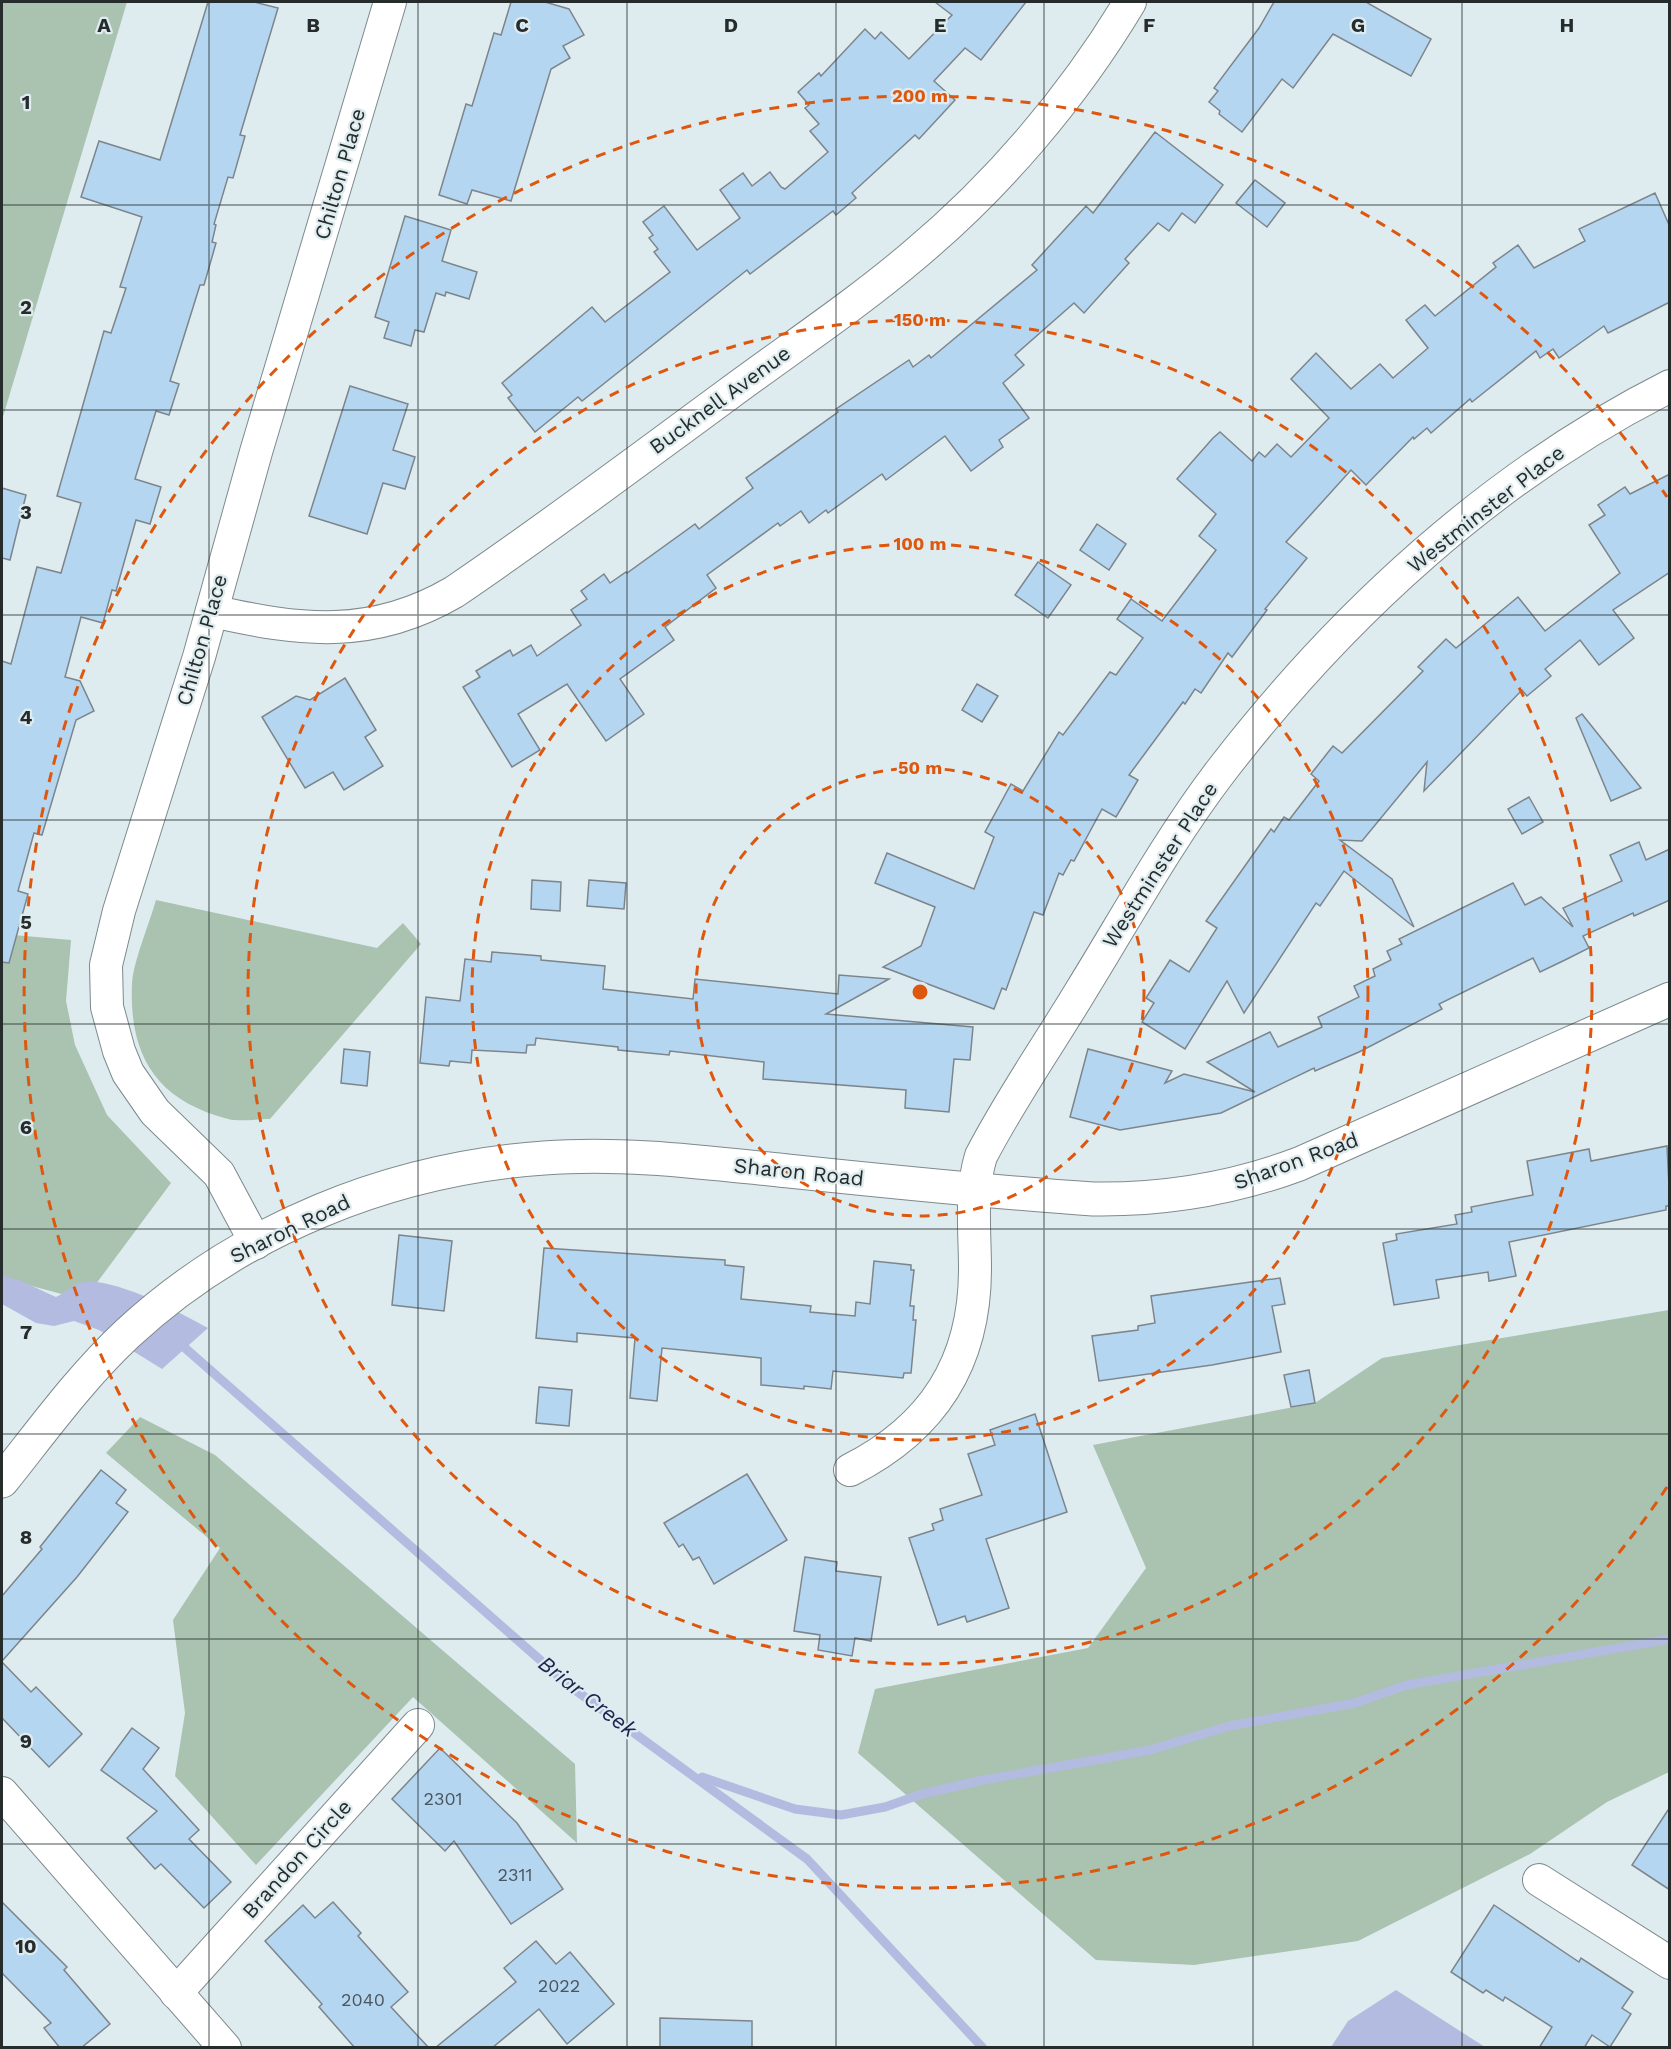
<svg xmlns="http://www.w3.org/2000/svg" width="1671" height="2049" font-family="'Work Sans',sans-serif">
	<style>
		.green { fill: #aac2b0 }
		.water { fill: #b3bce0 }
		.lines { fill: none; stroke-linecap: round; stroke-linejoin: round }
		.stream { stroke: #b3bce0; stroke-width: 9 }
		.building { fill: #b5d6f1; stroke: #7d858c; stroke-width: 1.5 }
		.minor-casing { stroke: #7e8a8d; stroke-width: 34 }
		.tertiary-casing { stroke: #7e8a8d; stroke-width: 35 }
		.minor { stroke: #fff; stroke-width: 32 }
		.tertiary { stroke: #fff; stroke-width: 33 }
		.grid { fill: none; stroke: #262b2c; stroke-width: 1.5; stroke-opacity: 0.55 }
		.ring { fill: none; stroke: #de570e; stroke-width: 3; stroke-dasharray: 10 8 }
		.labels { text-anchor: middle; stroke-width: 4.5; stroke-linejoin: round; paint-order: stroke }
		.number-label { font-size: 18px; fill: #4a565d }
		.street-label { font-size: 21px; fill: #262b2c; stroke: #deecef }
		.water-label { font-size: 22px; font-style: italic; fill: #1e2450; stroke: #deecef }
		.grid-label { font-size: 20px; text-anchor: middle; font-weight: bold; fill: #262b2c; stroke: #deecef; stroke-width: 4.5; stroke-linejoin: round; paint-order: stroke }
		.centre { fill: #de570e; stroke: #deecef; stroke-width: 3 }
		.ring-label { font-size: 18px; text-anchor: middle; font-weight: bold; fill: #de570e; stroke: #deecef; stroke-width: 4.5; stroke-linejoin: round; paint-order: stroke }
	</style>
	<rect width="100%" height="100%" fill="#deecef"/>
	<g class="green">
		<path d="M 2,2 L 127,2 L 2,420 Z"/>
		<path d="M 156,900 L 377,948 L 403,923 L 421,944 L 270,1119 C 257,1119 240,1122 228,1119 C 156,1100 129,1056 132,984 C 133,962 150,922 156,900 Z"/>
		<path d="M 2,934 L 71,940 L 66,1001 L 75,1045 L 107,1115 L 171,1183 L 84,1300 L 2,1278 Z"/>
		<path d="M 1669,1310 L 1669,1772 L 1607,1802 L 1530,1854 L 1358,1941 L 1194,1965 L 1096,1960 L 858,1753 L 875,1689 L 1088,1648 L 1146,1568 L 1093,1445 L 1315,1403 L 1382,1358 Z"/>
		<path d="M 140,1417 L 215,1455 L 575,1764 L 577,1843 L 413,1697 L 256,1865 L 175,1776 L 185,1713 L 173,1620 L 220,1548 L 106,1453 Z"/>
	</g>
	<g class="water">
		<path d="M 2,1275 L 21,1281 L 56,1297 C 65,1293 74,1283 85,1282 C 119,1279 178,1312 208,1328 L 162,1369 L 99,1330 L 74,1321 L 54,1326 L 36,1323 L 2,1304 Z"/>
		<path d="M 1396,1990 L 1485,2047 L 1331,2047 L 1348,2021 Z"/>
	</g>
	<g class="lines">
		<g class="stream">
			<path d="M 185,1348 L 571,1687 L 807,1859 L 983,2048"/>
			<path d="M 702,1777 L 795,1809 L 841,1815 L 885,1807 L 922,1794 L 983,1780 L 1150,1750 L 1229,1726 L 1355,1703 L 1407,1685 L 1670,1639"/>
		</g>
	</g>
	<g class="building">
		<path d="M 208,2 L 254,2 L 278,8 L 240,135 L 245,136 L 233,178 L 228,177 L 214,224 L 216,225 L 212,242 L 216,243 L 204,285 L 200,285 L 170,381 L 179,384 L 169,415 L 156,411 L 135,479 L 161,487 L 150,524 L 136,520 L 116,591 L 112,590 L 103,623 L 81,617 L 65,677 L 80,681 L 94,711 L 76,720 L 42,835 L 34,833 L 18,891 L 28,894 L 9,963 L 2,962 L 2,661 L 11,664 L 37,567 L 61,573 L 81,503 L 57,496 L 104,331 L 111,333 L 126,288 L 120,287 L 142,217 L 81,197 L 99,141 L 160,160 Z"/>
		<path d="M 511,2 L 545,2 L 569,9 L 584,35 L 563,46 L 570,58 L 551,69 L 511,201 L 472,190 L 467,204 L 439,195 L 466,104 L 472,106 L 494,33 L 501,35 Z"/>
		<path d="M 935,2 L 1026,2 L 981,60 L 965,48 L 934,81 L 955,100 L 919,139 L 915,135 L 852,193 L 856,198 L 836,215 L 833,211 L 750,274 L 747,270 L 582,401 L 578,397 L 535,432 L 508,398 L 512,395 L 502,383 L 592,307 L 605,322 L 670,272 L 654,252 L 658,249 L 649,238 L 653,235 L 643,222 L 664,206 L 697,250 L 740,218 L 720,190 L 743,173 L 752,186 L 770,172 L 781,187 L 785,189 L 828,152 L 810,131 L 819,124 L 805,108 L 809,105 L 798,92 L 819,73 L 821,76 L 865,29 L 875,39 L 881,32 L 909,59 L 952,15 Z"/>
		<path d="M 1274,2 L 1366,2 L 1431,39 L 1411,76 L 1333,34 L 1293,88 L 1282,79 L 1242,132 L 1219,114 L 1220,111 L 1209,102 L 1218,91 L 1214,88 L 1259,28 Z"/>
		<path d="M 1155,132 L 1223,185 L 1195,223 L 1182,213 L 1169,231 L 1158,223 L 1125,259 L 1129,263 L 1084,313 L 1074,303 L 1015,355 L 1024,365 L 1003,383 L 1029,418 L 999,440 L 1003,447 L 971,471 L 945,436 L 886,480 L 882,474 L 828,513 L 826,510 L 809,523 L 801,511 L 780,526 L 778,523 L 707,575 L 716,588 L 665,627 L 674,640 L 620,679 L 644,714 L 606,741 L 567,684 L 518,714 L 540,750 L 512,767 L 463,687 L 480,677 L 476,671 L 510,650 L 513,656 L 531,645 L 537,656 L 581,625 L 571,610 L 587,599 L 581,591 L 604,574 L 610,583 L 626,572 L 627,573 L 695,524 L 699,529 L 753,488 L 746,478 L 838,412 L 836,409 L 909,360 L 913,367 L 929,355 L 931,358 L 1037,270 L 1032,265 L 1086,206 L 1093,213 Z"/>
		<path d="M 1255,180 L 1285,203 L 1267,227 L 1236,203 Z"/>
		<path d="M 1655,193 L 1670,227 L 1670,302 L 1608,333 L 1604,326 L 1559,358 L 1553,349 L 1540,358 L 1536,351 L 1472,402 L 1470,399 L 1431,433 L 1427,428 L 1414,439 L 1413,437 L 1366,485 L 1351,470 L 1286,542 L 1307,558 L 1265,609 L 1267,610 L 1232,657 L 1228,653 L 1201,693 L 1195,689 L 1185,704 L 1183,702 L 1129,775 L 1138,780 L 1116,817 L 1102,809 L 1074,861 L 1071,860 L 1063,875 L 1059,873 L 1043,915 L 1034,912 L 1006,990 L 1002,988 L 994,1009 L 883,967 L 921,946 L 935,907 L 875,883 L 887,853 L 974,889 L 994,837 L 985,832 L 1011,784 L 1023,791 L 1059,732 L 1063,735 L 1110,672 L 1116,675 L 1143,638 L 1117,619 L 1131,599 L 1162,621 L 1216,550 L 1199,536 L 1216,514 L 1177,479 L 1213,438 L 1220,432 L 1252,461 L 1259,452 L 1265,457 L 1277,444 L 1291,457 L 1329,418 L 1291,379 L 1316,353 L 1351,389 L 1380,364 L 1393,378 L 1428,348 L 1406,320 L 1425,305 L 1435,316 L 1496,267 L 1493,263 L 1518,245 L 1534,268 L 1585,241 L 1579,229 Z"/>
		<path d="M 405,216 L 451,230 L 442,261 L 477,272 L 469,299 L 446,292 L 445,296 L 436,293 L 424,332 L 415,330 L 411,346 L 384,338 L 389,322 L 375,317 Z"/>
		<path d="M 350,386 L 408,404 L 393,450 L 415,457 L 405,489 L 383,483 L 367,534 L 309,516 Z"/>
		<path d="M 1670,474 L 1670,572 L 1613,610 L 1634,638 L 1599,665 L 1580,640 L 1545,669 L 1551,676 L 1527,696 L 1522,690 L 1424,791 L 1427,762 L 1362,841 L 1340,840 L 1392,879 L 1414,927 L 1344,871 L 1320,906 L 1316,903 L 1244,1013 L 1227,981 L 1185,1049 L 1142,1022 L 1154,1003 L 1146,998 L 1170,960 L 1189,972 L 1217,928 L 1206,921 L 1271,829 L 1274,832 L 1284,817 L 1289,820 L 1319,781 L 1311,774 L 1333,746 L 1342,753 L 1423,671 L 1418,667 L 1446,639 L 1456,648 L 1518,597 L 1545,631 L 1620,573 L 1589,525 L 1605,515 L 1598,505 L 1625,487 L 1630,494 Z"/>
		<path d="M 2,488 L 26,495 L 10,560 L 2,558 Z"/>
		<path d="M 1097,524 L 1126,544 L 1109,570 L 1080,550 Z"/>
		<path d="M 1038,562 L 1071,585 L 1048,618 L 1015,595 Z"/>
		<path d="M 345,678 L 376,730 L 365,737 L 383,766 L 344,790 L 333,772 L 305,788 L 262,717 L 296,696 L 310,700 Z"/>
		<path d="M 977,684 L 998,696 L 982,722 L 962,710 Z"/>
		<path d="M 1582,714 L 1641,788 L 1611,801 L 1576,718 Z"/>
		<path d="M 1529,797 L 1543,822 L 1522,834 L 1508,809 Z"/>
		<path d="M 1639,842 L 1646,860 L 1670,849 L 1670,900 L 1634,916 L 1633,913 L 1583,936 L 1589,948 L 1565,960 L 1540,972 L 1533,958 L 1439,1004 L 1442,1009 L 1359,1052 L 1315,1071 L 1314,1068 L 1221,1113 L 1120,1130 L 1070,1117 L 1088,1049 L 1172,1071 L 1165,1083 L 1184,1074 L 1255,1092 L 1207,1062 L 1270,1032 L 1278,1047 L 1322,1027 L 1318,1017 L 1359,997 L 1354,986 L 1375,976 L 1373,969 L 1391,960 L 1387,951 L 1402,944 L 1399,939 L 1513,883 L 1525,905 L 1541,897 L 1573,927 L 1563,908 L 1622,881 L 1610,855 Z"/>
		<path d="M 532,880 L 561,882 L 560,911 L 531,909 Z"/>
		<path d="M 589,880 L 626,883 L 624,909 L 587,906 Z"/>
		<path d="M 492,952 L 541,956 L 541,960 L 605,966 L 603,989 L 693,999 L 695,979 L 838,994 L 839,975 L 889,979 L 826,1014 L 973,1027 L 970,1060 L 954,1059 L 949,1112 L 905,1108 L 906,1090 L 763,1079 L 764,1062 L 670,1051 L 669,1055 L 618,1050 L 618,1047 L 536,1038 L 535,1045 L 527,1045 L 526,1053 L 472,1050 L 471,1063 L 450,1061 L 449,1066 L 420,1063 L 426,997 L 460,1001 L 465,959 L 491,962 Z"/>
		<path d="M 344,1049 L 370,1052 L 367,1086 L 341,1083 Z"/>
		<path d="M 1667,1146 L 1670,1206 L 1666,1206 L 1666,1210 L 1509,1242 L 1516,1276 L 1489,1281 L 1488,1272 L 1436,1280 L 1439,1298 L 1394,1305 L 1383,1243 L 1397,1240 L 1396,1234 L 1457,1224 L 1455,1215 L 1472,1212 L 1471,1207 L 1533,1195 L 1527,1161 L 1589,1149 L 1591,1161 Z"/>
		<path d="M 399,1235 L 452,1241 L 444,1311 L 392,1305 Z"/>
		<path d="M 544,1248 L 725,1260 L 725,1265 L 744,1267 L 741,1299 L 811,1306 L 810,1312 L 855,1316 L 856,1302 L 870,1304 L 874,1261 L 911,1265 L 911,1270 L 914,1270 L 910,1306 L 914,1306 L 913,1320 L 916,1320 L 911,1373 L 904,1373 L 903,1378 L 833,1371 L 831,1389 L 804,1386 L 804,1389 L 761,1385 L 761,1358 L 662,1348 L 657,1401 L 630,1398 L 635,1338 L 577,1333 L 577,1342 L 536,1338 Z"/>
		<path d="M 1280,1278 L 1285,1304 L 1272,1306 L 1281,1352 L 1212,1365 L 1099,1381 L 1092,1336 L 1138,1330 L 1138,1326 L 1155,1323 L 1151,1296 Z"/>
		<path d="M 1309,1370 L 1315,1403 L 1291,1407 L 1284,1375 Z"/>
		<path d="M 539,1387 L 572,1390 L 569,1426 L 536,1423 Z"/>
		<path d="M 1035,1414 L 1067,1512 L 986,1539 L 1009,1608 L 967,1622 L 965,1616 L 938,1625 L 909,1538 L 934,1530 L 932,1524 L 943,1520 L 940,1509 L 982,1495 L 968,1454 L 995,1445 L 990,1430 Z"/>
		<path d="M 101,1470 L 126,1490 L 116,1503 L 128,1512 L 77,1577 L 2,1661 L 2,1596 L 42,1549 L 40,1547 Z"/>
		<path d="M 747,1474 L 787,1540 L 714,1584 L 699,1557 L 693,1560 L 683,1544 L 679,1547 L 664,1523 Z"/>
		<path d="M 805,1557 L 837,1562 L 836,1571 L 881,1577 L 871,1641 L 855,1638 L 852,1656 L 818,1650 L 820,1635 L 794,1631 Z"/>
		<path d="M 2,1662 L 31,1692 L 36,1687 L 82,1734 L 49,1767 L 2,1718 Z"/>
		<path d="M 132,1728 L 159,1748 L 143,1769 L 199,1830 L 189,1839 L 231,1882 L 204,1908 L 161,1864 L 155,1869 L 127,1838 L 157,1811 L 101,1770 Z"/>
		<path d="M 440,1748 L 517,1823 L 563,1889 L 511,1924 L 454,1841 L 445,1851 L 392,1799 Z"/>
		<path d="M 1670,1807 L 1670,1890 L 1632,1865 Z"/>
		<path d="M 2,1902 L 67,1967 L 64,1970 L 110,2024 L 81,2048 L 60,2048 L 44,2028 L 51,2023 L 2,1973 Z"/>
		<path d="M 333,1902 L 361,1933 L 358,1936 L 408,1992 L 391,2007 L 429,2048 L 355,2048 L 319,2007 L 322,2004 L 265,1941 L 303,1905 L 315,1918 Z"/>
		<path d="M 1494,1905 L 1579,1962 L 1581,1958 L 1633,1992 L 1622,2008 L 1631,2014 L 1610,2047 L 1592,2035 L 1584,2048 L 1539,2048 L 1552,2027 L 1505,1997 L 1503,2001 L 1486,1990 L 1483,1993 L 1451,1972 Z"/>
		<path d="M 536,1941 L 556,1964 L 570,1952 L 614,2004 L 567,2044 L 539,2009 L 492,2048 L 435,2048 L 516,1982 L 504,1968 Z"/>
		<path d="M 660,2018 L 752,2021 L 752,2048 L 660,2048 Z"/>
	</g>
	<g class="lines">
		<g class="minor-casing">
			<g id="minor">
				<path d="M 212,611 C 300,631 372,640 454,592 C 547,529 637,461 727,395 C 789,349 854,306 913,256 C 998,185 1073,97 1130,2"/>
				<path d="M 256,1243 L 219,1174 L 155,1112 L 128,1073 L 119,1051 L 107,1007 L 106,965 L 119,911 L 199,657 L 256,452 L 390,2"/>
				<path d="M 850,1470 C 933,1428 975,1363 975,1269 C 975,1233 970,1191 981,1156 C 1011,1098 1049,1044 1082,989 C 1127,916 1169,839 1221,771 C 1341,615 1493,475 1670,386"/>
				<path d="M 2,1793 L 225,2048"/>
				<path d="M 1539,1880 L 1670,1963"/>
				<path d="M 176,1993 L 418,1725"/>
			</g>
		</g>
		<g class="tertiary-casing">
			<path id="tertiary" d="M 2,1481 C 42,1431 80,1378 127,1334 C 240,1229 391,1169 544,1158 C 622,1152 701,1162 779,1170 C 884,1181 988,1192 1093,1199 C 1165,1200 1232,1189 1299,1164 L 1670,999"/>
		</g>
		<use href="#minor" class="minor"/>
		<use href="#tertiary" class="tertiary"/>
	</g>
	<path class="grid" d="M 209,2 L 209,2048M 418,2 L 418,2048M 627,2 L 627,2048M 836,2 L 836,2048M 1044,2 L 1044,2048M 1253,2 L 1253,2048M 1462,2 L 1462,2048M 2,205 L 1670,205M 2,410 L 1670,410M 2,615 L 1670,615M 2,820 L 1670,820M 2,1024 L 1670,1024M 2,1229 L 1670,1229M 2,1434 L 1670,1434M 2,1639 L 1670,1639M 2,1844 L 1670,1844"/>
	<g class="ring">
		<circle cx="920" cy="992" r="224"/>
		<circle cx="920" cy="992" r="448"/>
		<circle cx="920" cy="992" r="672"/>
		<path d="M1667 1487A896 896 0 1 1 1667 497"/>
	</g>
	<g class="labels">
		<g class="number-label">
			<text x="443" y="1805">2301</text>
			<text x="515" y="1881">2311</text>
			<text x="559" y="1992">2022</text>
			<text x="363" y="2006">2040</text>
		</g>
		<g class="street-label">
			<text transform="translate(340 174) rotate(-74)" y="7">Chilton Place</text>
			<text transform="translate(720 400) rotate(-36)" y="7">Bucknell Avenue</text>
			<text transform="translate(1486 509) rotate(-38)" y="7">Westminster Place</text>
			<text transform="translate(202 640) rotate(-74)" y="7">Chilton Place</text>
			<text transform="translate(1160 865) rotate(-57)" y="7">Westminster Place</text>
			<text transform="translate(1296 1161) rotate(-20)" y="7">Sharon Road</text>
			<text transform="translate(799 1172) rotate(6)" y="7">Sharon Road</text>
			<text transform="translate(290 1229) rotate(-26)" y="7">Sharon Road</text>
			<text transform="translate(297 1859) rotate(-48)" y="7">Brandon Circle</text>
		</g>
		<g class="water-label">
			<text transform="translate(588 1696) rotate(38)" y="8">Briar Creek</text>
		</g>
	</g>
	<g class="grid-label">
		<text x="104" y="32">A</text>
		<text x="313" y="32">B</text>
		<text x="522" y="32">C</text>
		<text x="731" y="32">D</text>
		<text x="940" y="32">E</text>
		<text x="1149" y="32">F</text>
		<text x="1358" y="32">G</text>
		<text x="1567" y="32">H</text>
		<text x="26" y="109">1</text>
		<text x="26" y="314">2</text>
		<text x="26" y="519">3</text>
		<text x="26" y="724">4</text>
		<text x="26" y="929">5</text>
		<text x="26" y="1134">6</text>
		<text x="26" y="1339">7</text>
		<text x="26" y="1544">8</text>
		<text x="26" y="1748">9</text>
		<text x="26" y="1953">10</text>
	</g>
	<circle cx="920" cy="992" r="9" class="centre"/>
	<g class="ring-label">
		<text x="920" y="102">200 m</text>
		<text x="920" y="326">150 m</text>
		<text x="920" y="550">100 m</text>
		<text x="920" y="774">50 m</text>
	</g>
	<rect width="1671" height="2049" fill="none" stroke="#262b2c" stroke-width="6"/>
</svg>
